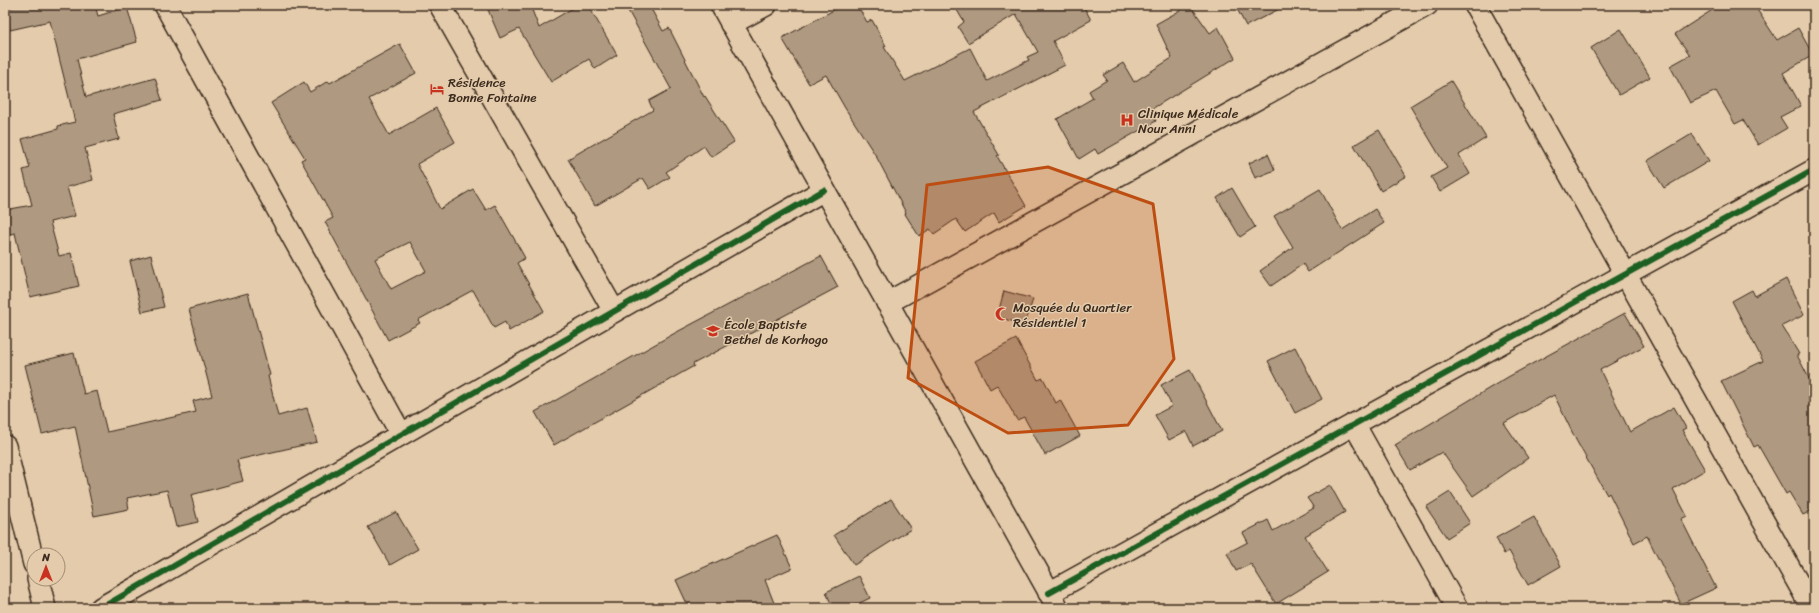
<svg xmlns="http://www.w3.org/2000/svg" width="1819" height="613" font-family="Sriracha,sans-serif">
	<style>
		.building { fill: #af9980; stroke: #3b2a1e; fill-rule: evenodd }
		.lines { fill: none; stroke-linecap: round; stroke-linejoin: round }
		.street-casing { stroke: #3b2a1e; stroke-width: 24 }
		.street { stroke: #e3cbab; stroke-width: 21 }
		.cycleway-casing { stroke: #e3cbab; stroke-width: 8 }
		.cycleway { stroke: #1b5e20; stroke-width: 6 }
		.marked { fill: #bd4d10; fill-opacity: 0.2; stroke: #bd4d10; stroke-width: 3; stroke-linejoin: round }
		.labels { text-anchor: middle; stroke-width: 3; stroke-linejoin: round; paint-order: stroke }
		.poi-label { font-size: 13px; fill: #3b2a1e; stroke: #e3cbab; text-anchor: start }
	</style>
	<rect width="100%" height="100%" fill="#e3cbab"/>
	<filter id="ink" filterUnits="userSpaceOnUse"><feTurbulence type="fractalNoise" baseFrequency=".025" numOctaves="2"/><feDisplacementMap in="SourceGraphic" scale="8" xChannelSelector="R" yChannelSelector="G"/><feConvolveMatrix kernelMatrix="1 2 1 2 8 2 1 2 1" color-interpolation-filters="sRGB"/></filter>
	<g filter="url(#ink)">
		<g class="building">
			<path d="M 21,5 L 95,5 L 98,16 L 127,7 L 137,42 L 77,59 L 86,97 L 155,78 L 162,100 L 113,114 L 119,139 L 85,148 L 93,180 L 67,187 L 75,216 L 50,222 L 59,256 L 71,253 L 79,286 L 30,297 L 15,233 L 5,235 L 5,210 L 32,205 L 23,170 L 30,168 L 22,139 L 58,129 L 58,126 L 75,122 L 50,21 L 10,30 L 5,9 Z"/>
			<path d="M 486,5 L 530,5 L 539,28 L 578,5 L 588,5 L 617,55 L 595,69 L 589,59 L 551,82 L 519,29 L 500,38 Z"/>
			<path d="M 625,5 L 649,5 L 663,31 L 669,28 L 704,97 L 705,96 L 734,142 L 711,157 L 704,146 L 666,172 L 670,177 L 650,189 L 643,178 L 595,206 L 568,159 L 653,110 L 649,101 L 671,89 Z"/>
			<path d="M 843,5 L 857,5 L 867,22 L 872,20 L 886,46 L 884,47 L 905,81 L 970,48 L 987,81 L 1029,60 L 1027,57 L 1038,52 L 1016,14 L 968,43 L 958,27 L 964,22 L 954,5 L 1083,5 L 1091,20 L 1053,41 L 1065,65 L 974,112 L 999,155 L 997,156 L 1026,206 L 999,222 L 994,213 L 965,232 L 956,219 L 934,234 L 930,229 L 919,236 L 905,214 L 906,213 L 876,156 L 845,108 L 826,75 L 809,84 L 782,38 Z"/>
			<path d="M 1190,5 L 1210,33 L 1218,27 L 1235,58 L 1150,110 L 1156,121 L 1098,154 L 1095,149 L 1079,159 L 1057,119 L 1093,98 L 1089,91 L 1107,80 L 1103,75 L 1123,63 L 1134,82 L 1172,58 L 1156,24 Z"/>
			<path d="M 1235,5 L 1287,5 L 1246,26 Z"/>
			<path d="M 1720,5 L 1754,5 L 1777,40 L 1798,28 L 1813,55 L 1783,73 L 1801,106 L 1780,117 L 1787,128 L 1758,145 L 1743,120 L 1735,124 L 1716,91 L 1690,103 L 1670,66 L 1690,55 L 1675,34 Z"/>
			<path d="M 1621,29 L 1650,77 L 1619,95 L 1591,48 Z"/>
			<path d="M 400,44 L 416,73 L 369,99 L 389,135 L 436,108 L 455,142 L 417,164 L 440,209 L 473,189 L 486,210 L 495,205 L 525,258 L 517,263 L 544,311 L 509,331 L 505,322 L 494,328 L 473,290 L 418,320 L 420,323 L 388,340 L 325,222 L 333,218 L 301,160 L 305,158 L 271,103 L 304,82 L 310,92 L 328,81 L 330,83 ZM 410,242 L 426,271 L 391,289 L 375,259 Z"/>
			<path d="M 1451,81 L 1486,138 L 1459,155 L 1470,174 L 1440,192 L 1431,177 L 1447,168 L 1410,106 Z"/>
			<path d="M 1379,130 L 1406,176 L 1381,191 L 1354,145 Z"/>
			<path d="M 1692,134 L 1709,161 L 1664,188 L 1647,161 Z"/>
			<path d="M 1268,154 L 1275,170 L 1255,178 L 1249,163 Z"/>
			<path d="M 1232,188 L 1255,227 L 1240,237 L 1217,198 Z"/>
			<path d="M 1320,189 L 1342,230 L 1375,209 L 1384,223 L 1308,272 L 1303,264 L 1271,286 L 1260,271 L 1293,247 L 1274,216 Z"/>
			<path d="M 151,255 L 164,307 L 142,312 L 130,261 Z"/>
			<path d="M 821,256 L 838,287 L 693,364 L 694,366 L 554,445 L 535,412 L 675,333 Z"/>
			<path d="M 1786,279 L 1804,315 L 1782,326 L 1799,354 L 1797,355 L 1814,388 L 1814,509 L 1803,515 L 1789,492 L 1786,494 L 1758,445 L 1754,447 L 1721,381 L 1763,361 L 1732,301 L 1752,290 L 1755,296 Z"/>
			<path d="M 1004,291 L 1033,299 L 1025,325 L 997,317 Z"/>
			<path d="M 248,293 L 270,375 L 268,376 L 278,416 L 307,408 L 317,442 L 237,460 L 243,481 L 191,495 L 198,522 L 176,527 L 167,490 L 127,498 L 129,509 L 94,516 L 75,426 L 42,434 L 25,365 L 74,353 L 84,394 L 97,391 L 107,432 L 196,412 L 193,401 L 212,396 L 189,309 Z"/>
			<path d="M 1625,313 L 1644,346 L 1600,370 L 1630,432 L 1674,407 L 1686,428 L 1682,430 L 1705,470 L 1673,489 L 1687,516 L 1681,519 L 1716,588 L 1681,604 L 1647,536 L 1634,543 L 1609,493 L 1607,495 L 1576,440 L 1554,395 L 1504,423 L 1528,458 L 1473,496 L 1442,452 L 1410,470 L 1395,445 L 1508,377 Z"/>
			<path d="M 1016,339 L 1038,380 L 1043,378 L 1056,403 L 1060,400 L 1080,436 L 1045,455 L 1024,417 L 1017,420 L 997,385 L 990,389 L 975,361 Z"/>
			<path d="M 1295,347 L 1322,399 L 1295,413 L 1268,361 Z"/>
			<path d="M 1190,370 L 1222,431 L 1193,446 L 1186,431 L 1169,440 L 1155,415 L 1172,406 L 1161,385 Z"/>
			<path d="M 1330,485 L 1345,512 L 1305,536 L 1328,572 L 1276,604 L 1251,564 L 1236,571 L 1227,553 L 1248,542 L 1243,533 L 1268,520 L 1273,531 L 1314,508 L 1307,498 Z"/>
			<path d="M 1450,492 L 1470,523 L 1447,538 L 1426,507 Z"/>
			<path d="M 891,499 L 911,529 L 854,565 L 834,535 Z"/>
			<path d="M 396,512 L 418,549 L 390,565 L 368,527 Z"/>
			<path d="M 1534,517 L 1561,566 L 1528,585 L 1509,551 L 1504,554 L 1496,538 Z"/>
			<path d="M 777,535 L 792,568 L 765,580 L 776,608 L 689,608 L 676,580 Z"/>
			<path d="M 859,576 L 870,598 L 849,608 L 833,608 L 826,592 Z"/>
		</g>
		<g class="lines">
			<g class="street-casing">
				<g id="street">
					<path d="M 165,5 L 401,434"/>
					<path d="M 440,5 L 614,311"/>
					<path d="M 721,5 L 1058,608"/>
					<path d="M 1475,5 L 1812,608"/>
					<path d="M 731,24 L 766,5"/>
					<path d="M 887,303 L 1427,5"/>
					<path d="M 1354,424 L 1457,608"/>
					<path d="M 5,446 L 34,564"/>
					<path d="M 38,579 L 45,608"/>
					<path d="M 1049,593 L 1814,170"/>
					<path d="M 101,608 L 824,190"/>
				</g>
			</g>
			<use href="#street" class="street"/>
			<g class="cycleway-casing">
				<g id="cycleway">
					<path d="M 1049,593 L 1814,170"/>
					<path d="M 101,608 L 824,190"/>
				</g>
			</g>
			<use href="#cycleway" class="cycleway"/>
		</g>
	</g>
	<path class="marked" d="M 1048,167 L 1153,204 L 1174,359 L 1128,425 L 1008,433 L 908,378 L 927,185 Z"/>
	<defs>
		<g id="hotel-bare" transform="scale(1.08)"><path d="M-6-4.5h1.5V1H6V5H4.5V3h-9V5H-6ZM-4 0a1.8 1.8 0 1 1 3.6 0ZM.5 0V-2.5h3Q6-2.5 6 0Z" fill="#c8321e" stroke="#e3cbab" stroke-width="2.5" paint-order="stroke"/></g>
		<g id="hospital-bare" transform="scale(1.08)"><path d="M-5-5h3v3.5h4V-5h3V5h-3V1.5h-4V5h-3Z" fill="#c8321e" stroke="#e3cbab" stroke-width="2.5" paint-order="stroke"/></g>
		<g id="mosque-bare" transform="scale(1.08)"><path d="M3.5-4.9A6 6 0 1 0 3.5 4.9A5 5 0 1 1 3.5-4.9Z" fill="#c8321e" stroke="#e3cbab" stroke-width="2.5" paint-order="stroke"/></g>
		<g id="school-bare" transform="scale(1.08)"><path d="M0-5L7-2L0 1L-7-2ZM-4 1L0 2.5L4 1V4Q0 6-4 4Z" fill="#c8321e" stroke="#e3cbab" stroke-width="2.5" paint-order="stroke"/></g>
	</defs>
	<g fill-rule="evenodd">
		<use href="#hotel-bare" x="437" y="89"/>
		<use href="#hospital-bare" x="1127" y="120"/>
		<use href="#mosque-bare" x="1002" y="314"/>
		<use href="#school-bare" x="713" y="331"/>
	</g>
	<g class="labels">
		<g class="poi-label">
			<text x="448" y="87">Résidence<tspan x="448" dy="15">Bonne Fontaine</tspan></text>
			<text x="1138" y="118">Clinique Médicale<tspan x="1138" dy="15">Nour Anni</tspan></text>
			<text x="1013" y="312">Mosquée du Quartier<tspan x="1013" dy="15">Résidentiel 1</tspan></text>
			<text x="724" y="329">École Baptiste<tspan x="724" dy="15">Bethel de Korhogo</tspan></text>
		</g>
	</g>
	<rect width="1819" height="613" fill="none" stroke="#e3cbab" stroke-width="20"/>
	<rect x="10" y="10" width="1799" height="593" fill="none" stroke="#3b2a1e" stroke-width="1.5" filter="url(#ink)"/>
	<g transform="translate(46 567)"><circle r="19" fill="#e3cbab" stroke="#a08b73"/>
	<path d="M0-3L7 15L0 10L-7 15Z" fill="#c8321e"/>
	<text y="-6" font-size="11" font-weight="bold" text-anchor="middle" fill="#3b2a1e">N</text>
	</g>
</svg>
